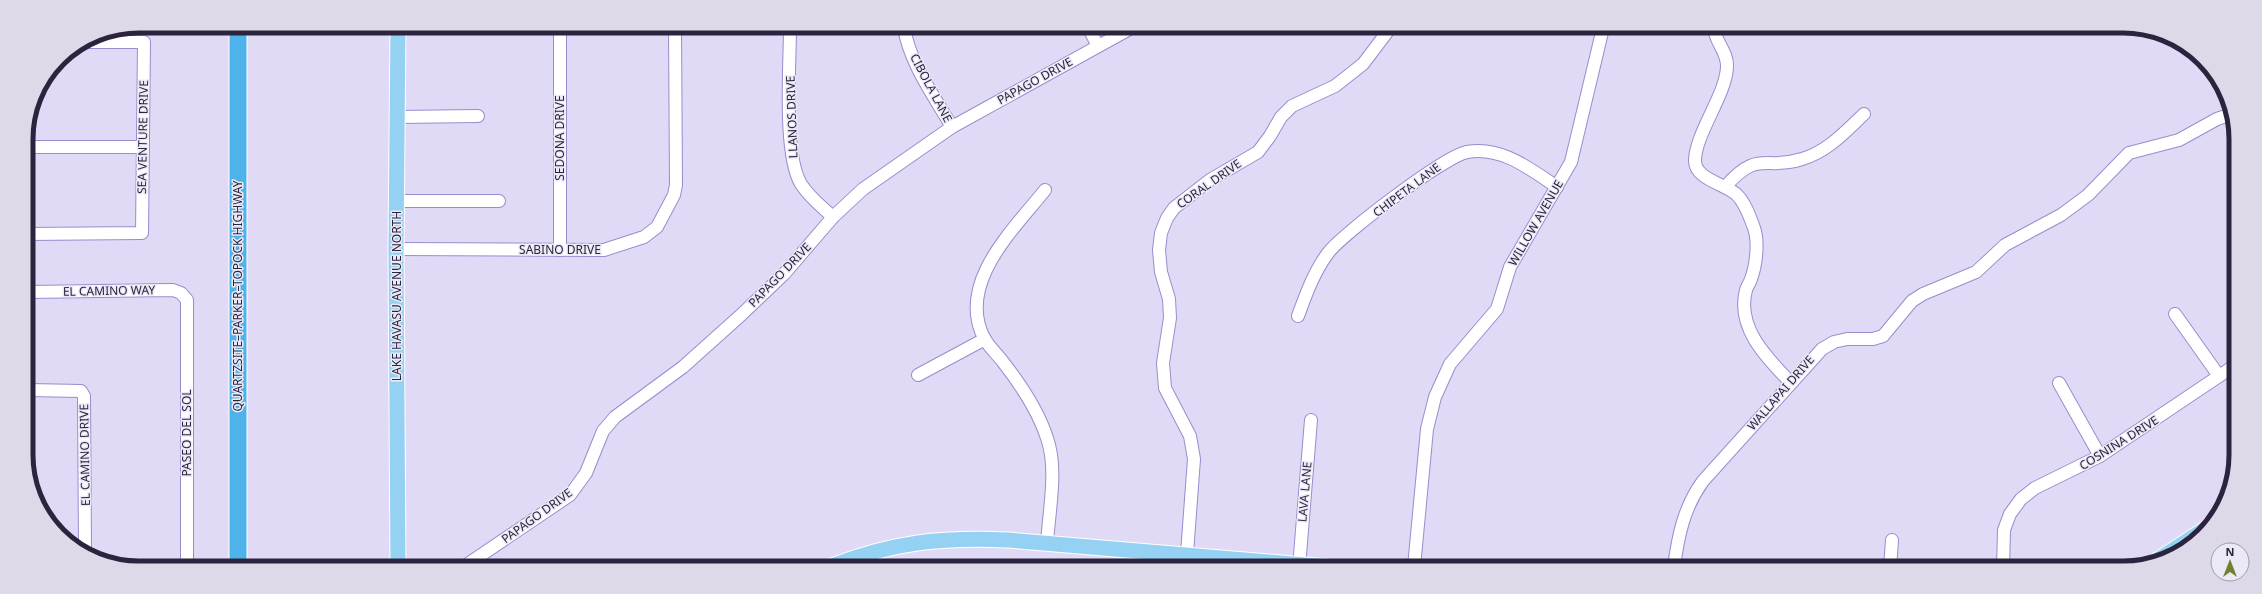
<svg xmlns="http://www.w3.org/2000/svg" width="2262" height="594" font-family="'Noto Sans',sans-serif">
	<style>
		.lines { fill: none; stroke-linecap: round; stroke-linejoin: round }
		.minor-casing { stroke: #9c8bcc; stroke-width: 14 }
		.major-casing { stroke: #fff; stroke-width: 17 }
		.highway-casing { stroke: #fff; stroke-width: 19 }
		.minor { stroke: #fff; stroke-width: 12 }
		.major { stroke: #95d1f3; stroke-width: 15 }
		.highway { stroke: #4fb3eb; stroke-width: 17 }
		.labels { text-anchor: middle; stroke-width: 3; stroke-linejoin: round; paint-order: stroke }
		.street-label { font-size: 12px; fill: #2c243e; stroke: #ece9f7 }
		.rim { fill: none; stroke: #2c243e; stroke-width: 5 }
	</style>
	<rect width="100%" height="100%" fill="#e0daf6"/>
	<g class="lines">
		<g class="minor-casing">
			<g id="minor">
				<path d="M 560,26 L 560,250"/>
				<path d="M 790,27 C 790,65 783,154 801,184 C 809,197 822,207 833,217"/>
				<path d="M 904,27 C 909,62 934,96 952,127"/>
				<path d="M 1088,27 L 1098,46"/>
				<path d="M 1714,28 C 1715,42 1728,52 1727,67 C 1726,95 1695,134 1695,161 C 1695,179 1725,184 1736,194 C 1745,202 1750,217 1754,228 C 1759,242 1756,266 1751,279 C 1750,283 1747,286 1746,290 C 1736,328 1767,358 1791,383"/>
				<path d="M 397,117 L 478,116"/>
				<path d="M 26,147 L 142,147"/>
				<path d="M 1725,187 C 1758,149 1764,171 1802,159 C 1827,152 1846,131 1864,114"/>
				<path d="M 1045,190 C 1014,229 956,283 984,338 C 989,347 997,354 1003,362 C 1021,385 1038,410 1047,438 C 1058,469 1049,510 1047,543"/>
				<path d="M 397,201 L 499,201"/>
				<path d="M 27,234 L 142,233 L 144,42 L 84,42"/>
				<path d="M 396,249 L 604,250 L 644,237 L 657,227 L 674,195 L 676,185 L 675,27"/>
				<path d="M 27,292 L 173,290 L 181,293 L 187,300 L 187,566"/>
				<path d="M 2175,314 L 2219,376"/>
				<path d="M 1298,316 C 1306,294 1314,272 1328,253 C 1342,234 1445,156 1467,152 C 1502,146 1530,169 1557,187"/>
				<path d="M 918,375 L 985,339"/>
				<path d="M 2059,383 L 2100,456"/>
				<path d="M 28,390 L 81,391 L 84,396 L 85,549"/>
				<path d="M 465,566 L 570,495 L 586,473 L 603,431 L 615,417 L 683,367 L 741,315 L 784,274 L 833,217 L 863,189 L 952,127 L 1133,27"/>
				<path d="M 1186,567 L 1194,459 L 1190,436 L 1165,388 L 1163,363 L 1170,318 L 1169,299 L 1161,272 L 1159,250 L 1161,233 L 1167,218 L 1174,208 L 1210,180 L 1258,152 L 1270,136 L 1281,117 L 1292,106 L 1335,86 L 1363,64 L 1391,27"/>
				<path d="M 1299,567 L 1311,420"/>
				<path d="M 1414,567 L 1427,429 L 1435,397 L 1450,364 L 1497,309 L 1510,267 L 1571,162 L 1603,28"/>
				<path d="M 1674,567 C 1678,536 1684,507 1703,481 L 1822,349 L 1834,342 L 1847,339 L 1873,339 L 1883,336 L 1912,301 L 1923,294 L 1976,272 L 2005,245 L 2061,215 L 2088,195 L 2129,153 L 2179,140 L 2217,119 L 2232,114"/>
				<path d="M 1890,568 L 1892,540"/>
				<path d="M 2003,568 L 2004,530 L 2010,514 L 2021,499 L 2035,488 L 2100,456 L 2234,366"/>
			</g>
		</g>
		<g class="major-casing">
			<g id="major">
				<path d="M 398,26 L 396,249 L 398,566"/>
				<path d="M 2153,563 L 2208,527"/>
				<path d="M 832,566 C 893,542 942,537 1008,540 L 1328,567"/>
			</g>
		</g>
		<g class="highway-casing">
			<path id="highway" d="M 238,26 L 238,566"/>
		</g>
		<use href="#minor" class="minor"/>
		<use href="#major" class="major"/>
		<use href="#highway" class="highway"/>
	</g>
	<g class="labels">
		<g class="street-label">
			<text transform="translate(1035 81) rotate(-29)" y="4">PAPAGO DRIVE</text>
			<text transform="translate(931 88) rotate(62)" y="4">CIBOLA LANE</text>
			<text transform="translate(792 117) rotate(-92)" y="4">LLANOS DRIVE</text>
			<text transform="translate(143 137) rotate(-89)" y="4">SEA VENTURE DRIVE</text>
			<text transform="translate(560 138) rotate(-90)" y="4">SEDONA DRIVE</text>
			<text transform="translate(1209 184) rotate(-35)" y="4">CORAL DRIVE</text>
			<text transform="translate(1407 190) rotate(-37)" y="4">CHIPETA LANE</text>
			<text transform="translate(1536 223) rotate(-60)" y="4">WILLOW AVENUE</text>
			<text x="560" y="254">SABINO DRIVE</text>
			<text transform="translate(780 275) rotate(-46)" y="4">PAPAGO DRIVE</text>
			<text transform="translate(109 291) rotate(-1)" y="4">EL CAMINO WAY</text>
			<text transform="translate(238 296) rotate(-90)" y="4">QUARTZSITE–PARKER–TOPOCK HIGHWAY</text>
			<text transform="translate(397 296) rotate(-90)" y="4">LAKE HAVASU AVENUE NORTH</text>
			<text transform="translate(1781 393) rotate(-49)" y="4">WALLAPAI DRIVE</text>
			<text transform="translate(187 433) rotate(-90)" y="4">PASEO DEL SOL</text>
			<text transform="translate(2119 443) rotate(-32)" y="4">COSNINA DRIVE</text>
			<text transform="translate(85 455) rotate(-91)" y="4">EL CAMINO DRIVE</text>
			<text transform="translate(1305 492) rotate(-85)" y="4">LAVA LANE</text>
			<text transform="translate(537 516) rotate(-36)" y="4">PAPAGO DRIVE</text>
		</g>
	</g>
	<path d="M0 0H2262V594H0ZM139 33H2123A106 106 0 0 1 2229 139V455A106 106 0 0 1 2123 561H139A106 106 0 0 1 33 455V139A106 106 0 0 1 139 33Z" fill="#ddd9e8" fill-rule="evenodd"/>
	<path class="rim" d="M139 33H2123A106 106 0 0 1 2229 139V455A106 106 0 0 1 2123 561H139A106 106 0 0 1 33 455V139A106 106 0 0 1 139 33Z"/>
	<g transform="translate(2230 562)"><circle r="19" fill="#ece9f7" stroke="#9f9aad"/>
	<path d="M0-3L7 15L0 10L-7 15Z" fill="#75802d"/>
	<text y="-6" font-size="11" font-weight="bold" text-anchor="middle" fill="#2c243e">N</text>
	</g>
</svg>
